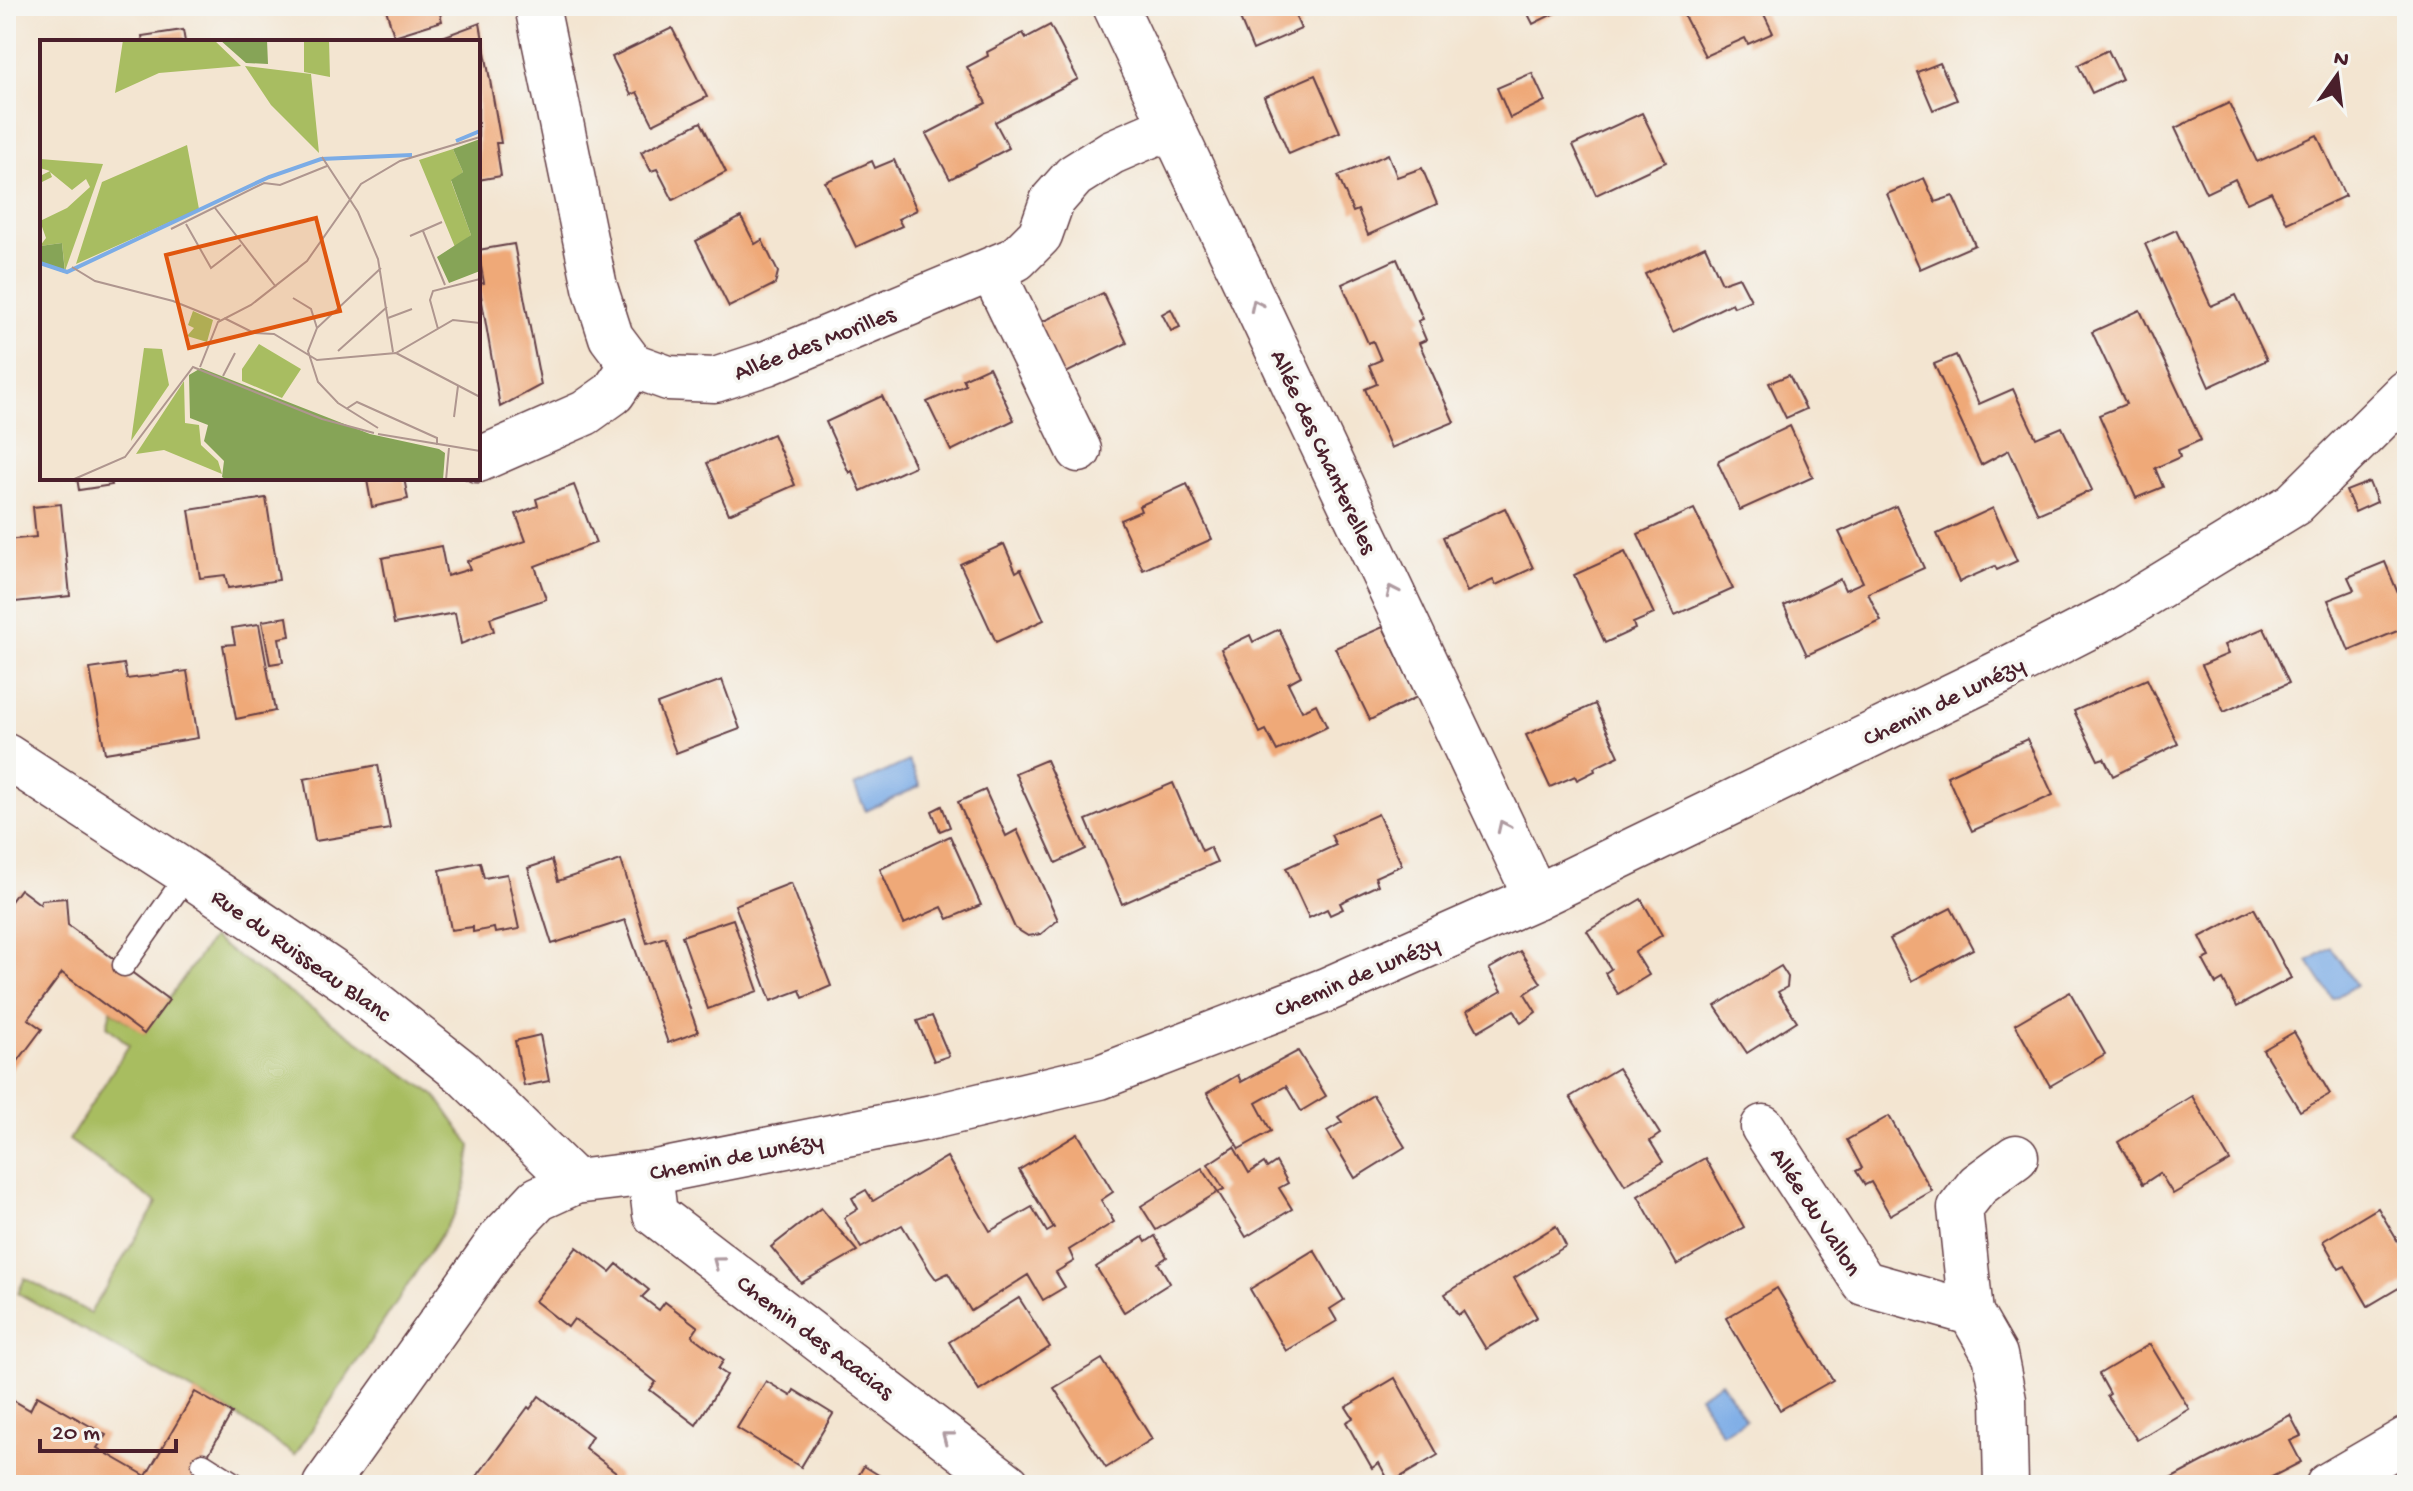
<svg xmlns="http://www.w3.org/2000/svg" width="2413" height="1491" font-family="'Gochi Hand',sans-serif">
	<style>
		.green { fill: #a8bd61; stroke: #796e46; stroke-width: 2 }
		.water { fill: #7bace6; stroke: #626688; stroke-width: 2 }
		.building { fill: #efa978 }
		.lines { fill: none; stroke-linecap: round; stroke-linejoin: round }
		.lane-casing { stroke: #633d44; stroke-width: 25 }
		.street-casing { stroke: #633d44; stroke-width: 47 }
		.lane { stroke: #fff; stroke-width: 22 }
		.street { stroke: #fff; stroke-width: 44 }
		.oneway { stroke: #ae9aa0 }
		.labels { text-anchor: middle; stroke-width: 7; stroke-linejoin: round; paint-order: stroke }
		.street-label { font-size: 24px; fill: #4a1f2b; stroke: #f6f6f2 }
		.inset-river { fill: none; stroke: #7bace6; stroke-width: 4 }
		.inset-road { fill: none; stroke: #af968f; stroke-width: 2 }
		.view { fill: #e0560e; fill-opacity: 0.15; stroke: #e0560e; stroke-width: 4 }
		.inset-edge { fill: none; stroke: #4a1f2b; stroke-width: 4 }
	</style>
	<rect width="100%" height="100%" fill="#f6f6f2"/>
	<filter id="ink" filterUnits="userSpaceOnUse"><feTurbulence type="fractalNoise" baseFrequency=".0125" numOctaves="2"/><feDisplacementMap in="SourceGraphic" scale="16" xChannelSelector="R" yChannelSelector="G"/><feConvolveMatrix kernelMatrix="1 2 1 2 8 2 1 2 1" color-interpolation-filters="sRGB"/></filter>
	<filter id="wash" filterUnits="userSpaceOnUse"><feTurbulence type="fractalNoise" baseFrequency=".006" numOctaves="4" result="noise"/><feDisplacementMap in="SourceGraphic" scale="32" xChannelSelector="R" yChannelSelector="G"/><feGaussianBlur stdDeviation="1.8" result="paint"/><feColorMatrix in="noise" values="0 0 0 0 0 0 0 0 0 0 0 0 0 0 0 0 0 1.4 0 .05"/><feComposite in="paint" operator="in"/></filter>
	<g filter="url(#wash)">
		<rect width="100%" height="100%" fill="#f3e5d1"/>
		<path class="green" d="M 212,938 L 436,1096 L 471,1146 L 465,1188 L 454,1215 L 295,1455 L 232,1413 L 18,1293 L 25,1278 L 90,1313 L 157,1203 L 69,1140 L 129,1045 L 107,1026 L 111,1010 L 144,1033 Z"/>
		<g class="water">
			<path d="M 909,761 L 920,786 L 866,811 L 854,786 Z"/>
			<path d="M 2331,947 L 2356,985 L 2333,999 L 2308,961 Z"/>
			<path d="M 1721,1382 L 1746,1420 L 1722,1434 L 1699,1396 Z"/>
		</g>
		<g id="blocks">
			<g class="building">
				<path d="M 385,6 L 438,6 L 442,21 L 394,36 Z"/>
				<path d="M 1228,6 L 1291,6 L 1301,29 L 1253,50 L 1236,9 L 1230,12 Z"/>
				<path d="M 1524,6 L 1569,6 L 1533,24 Z"/>
				<path d="M 1679,6 L 1760,6 L 1773,33 L 1748,44 L 1745,38 L 1705,56 Z"/>
				<path d="M 480,23 L 501,143 L 496,143 L 501,176 L 478,180 L 478,42 L 437,42 L 437,39 Z"/>
				<path d="M 1050,25 L 1078,79 L 995,122 L 1009,148 L 950,179 L 926,134 L 986,103 L 967,67 L 988,56 L 987,52 L 1023,33 L 1026,38 Z"/>
				<path d="M 672,28 L 707,97 L 653,124 L 637,92 L 631,95 L 612,57 Z"/>
				<path d="M 183,30 L 185,42 L 143,42 L 142,36 Z"/>
				<path d="M 2108,50 L 2122,79 L 2092,93 L 2078,65 Z"/>
				<path d="M 1940,63 L 1957,100 L 1933,110 L 1917,72 Z"/>
				<path d="M 1532,73 L 1545,101 L 1510,118 L 1497,88 Z"/>
				<path d="M 1315,75 L 1340,132 L 1289,154 L 1264,97 Z"/>
				<path d="M 2229,103 L 2257,162 L 2317,135 L 2345,196 L 2287,223 L 2271,192 L 2247,203 L 2235,179 L 2206,193 L 2175,128 Z"/>
				<path d="M 1642,113 L 1666,162 L 1596,195 L 1573,145 Z"/>
				<path d="M 701,122 L 726,172 L 673,200 L 657,169 L 651,171 L 641,152 Z"/>
				<path d="M 1388,154 L 1397,177 L 1422,168 L 1437,204 L 1368,235 L 1358,210 L 1353,212 L 1338,176 Z"/>
				<path d="M 894,160 L 917,210 L 898,219 L 902,226 L 856,247 L 825,182 L 872,161 L 875,168 Z"/>
				<path d="M 1924,178 L 1935,202 L 1953,196 L 1975,245 L 1920,269 L 1887,194 Z"/>
				<path d="M 741,217 L 755,244 L 762,240 L 778,272 L 775,284 L 729,307 L 696,241 Z"/>
				<path d="M 2176,230 L 2211,306 L 2236,295 L 2267,360 L 2209,387 L 2145,244 Z"/>
				<path d="M 514,244 L 541,385 L 500,407 L 479,284 L 484,283 L 478,250 Z"/>
				<path d="M 1705,246 L 1722,283 L 1739,277 L 1751,300 L 1734,307 L 1732,303 L 1673,332 L 1645,274 Z"/>
				<path d="M 1397,259 L 1423,319 L 1418,321 L 1426,340 L 1419,343 L 1454,422 L 1391,448 L 1365,389 L 1377,384 L 1369,365 L 1381,360 L 1373,341 L 1368,343 L 1342,284 Z"/>
				<path d="M 1103,293 L 1127,343 L 1060,376 L 1035,325 Z"/>
				<path d="M 1171,309 L 1180,327 L 1171,331 L 1162,314 Z"/>
				<path d="M 2140,310 L 2201,440 L 2178,450 L 2180,457 L 2155,468 L 2163,487 L 2136,498 L 2099,415 L 2126,404 L 2092,332 Z"/>
				<path d="M 1956,355 L 1979,404 L 2013,389 L 2036,438 L 2062,427 L 2092,490 L 2038,514 L 2009,450 L 1981,465 L 1934,364 Z"/>
				<path d="M 989,367 L 1014,420 L 951,451 L 927,402 L 966,385 L 963,379 Z"/>
				<path d="M 1789,375 L 1806,409 L 1786,418 L 1769,383 Z"/>
				<path d="M 882,396 L 915,466 L 861,491 L 852,471 L 849,473 L 826,422 Z"/>
				<path d="M 1790,426 L 1813,477 L 1740,510 L 1718,463 L 1719,460 Z"/>
				<path d="M 773,434 L 795,485 L 729,514 L 707,463 Z"/>
				<path d="M 77,478 L 110,478 L 112,485 L 79,490 Z"/>
				<path d="M 375,478 L 404,478 L 408,499 L 372,507 L 367,480 Z"/>
				<path d="M 2369,482 L 2377,502 L 2355,512 L 2346,491 Z"/>
				<path d="M 1187,484 L 1212,539 L 1143,570 L 1120,520 L 1141,511 L 1139,506 Z"/>
				<path d="M 574,485 L 596,543 L 535,566 L 546,599 L 490,618 L 494,631 L 461,644 L 455,613 L 394,624 L 382,558 L 441,546 L 447,576 L 470,569 L 467,561 L 526,541 L 516,514 L 538,506 L 536,499 Z"/>
				<path d="M 266,498 L 279,580 L 228,588 L 225,575 L 200,578 L 189,510 Z"/>
				<path d="M 61,504 L 70,596 L 6,603 L 6,540 L 36,537 L 33,507 Z"/>
				<path d="M 1896,506 L 1924,568 L 1868,593 L 1881,621 L 1807,655 L 1784,606 L 1840,579 L 1845,590 L 1863,582 L 1839,532 Z"/>
				<path d="M 1505,508 L 1533,568 L 1496,585 L 1493,580 L 1467,592 L 1443,537 Z"/>
				<path d="M 1993,508 L 2017,561 L 1997,570 L 1995,566 L 1959,582 L 1937,534 Z"/>
				<path d="M 1694,509 L 1733,589 L 1675,615 L 1638,534 Z"/>
				<path d="M 1004,544 L 1016,572 L 1021,569 L 1044,620 L 996,642 L 960,564 Z"/>
				<path d="M 1625,552 L 1654,614 L 1633,623 L 1635,629 L 1605,643 L 1574,575 Z"/>
				<path d="M 2385,562 L 2407,615 L 2407,627 L 2349,651 L 2328,600 L 2354,590 L 2348,577 Z"/>
				<path d="M 287,617 L 290,636 L 279,638 L 283,662 L 270,664 L 262,621 Z"/>
				<path d="M 259,624 L 275,711 L 236,719 L 223,645 L 235,644 L 232,628 Z"/>
				<path d="M 1383,627 L 1417,697 L 1370,720 L 1335,648 Z"/>
				<path d="M 2264,628 L 2289,683 L 2224,712 L 2202,665 L 2228,654 L 2224,645 Z"/>
				<path d="M 1279,629 L 1301,676 L 1288,683 L 1302,711 L 1316,704 L 1327,727 L 1277,751 L 1266,730 L 1260,733 L 1221,649 L 1250,635 L 1253,642 Z"/>
				<path d="M 124,664 L 127,679 L 187,671 L 198,738 L 105,753 L 90,669 Z"/>
				<path d="M 2147,679 L 2178,744 L 2113,776 L 2104,758 L 2098,760 L 2074,711 Z"/>
				<path d="M 722,680 L 740,729 L 676,753 L 657,704 Z"/>
				<path d="M 1595,704 L 1619,756 L 1594,768 L 1595,771 L 1577,780 L 1575,776 L 1550,787 L 1526,735 Z"/>
				<path d="M 2027,739 L 2053,795 L 1972,831 L 1947,776 Z"/>
				<path d="M 1046,760 L 1086,849 L 1056,863 L 1015,773 Z"/>
				<path d="M 378,765 L 390,829 L 315,841 L 304,779 Z"/>
				<path d="M 1173,783 L 1202,851 L 1210,847 L 1217,862 L 1122,904 L 1086,820 Z"/>
				<path d="M 985,790 L 1006,836 L 1017,830 L 1058,920 L 1041,934 L 1028,936 L 1015,928 L 958,802 Z"/>
				<path d="M 942,806 L 950,827 L 940,831 L 932,811 Z"/>
				<path d="M 1378,814 L 1402,865 L 1375,877 L 1378,885 L 1340,903 L 1343,909 L 1330,915 L 1327,909 L 1309,918 L 1286,868 L 1336,845 L 1331,835 Z"/>
				<path d="M 950,836 L 981,905 L 948,919 L 942,907 L 904,924 L 880,869 Z"/>
				<path d="M 552,860 L 558,881 L 621,860 L 647,943 L 665,937 L 698,1032 L 668,1043 L 625,920 L 552,944 L 528,868 Z"/>
				<path d="M 480,862 L 484,878 L 507,874 L 519,929 L 495,933 L 494,928 L 473,932 L 473,927 L 451,930 L 440,870 Z"/>
				<path d="M 791,883 L 831,986 L 803,998 L 800,990 L 771,1001 L 735,905 Z"/>
				<path d="M 20,889 L 40,904 L 41,900 L 66,898 L 68,925 L 169,1000 L 144,1034 L 62,973 L 28,1019 L 42,1029 L 6,1077 L 6,908 Z"/>
				<path d="M 1641,899 L 1662,935 L 1635,952 L 1649,975 L 1618,994 L 1605,973 L 1611,969 L 1587,931 Z"/>
				<path d="M 1951,908 L 1973,949 L 1912,981 L 1890,939 Z"/>
				<path d="M 2254,908 L 2291,978 L 2237,1007 L 2223,980 L 2216,984 L 2203,960 L 2210,957 L 2200,937 Z"/>
				<path d="M 733,919 L 758,991 L 708,1009 L 682,936 Z"/>
				<path d="M 1520,951 L 1541,983 L 1525,994 L 1536,1012 L 1521,1023 L 1514,1010 L 1478,1031 L 1467,1011 L 1502,991 L 1489,969 Z"/>
				<path d="M 1781,966 L 1788,977 L 1787,987 L 1778,992 L 1797,1021 L 1747,1053 L 1715,1006 Z"/>
				<path d="M 2070,992 L 2105,1054 L 2050,1086 L 2015,1024 Z"/>
				<path d="M 932,1016 L 949,1056 L 934,1061 L 917,1021 Z"/>
				<path d="M 2294,1032 L 2330,1094 L 2300,1111 L 2263,1050 Z"/>
				<path d="M 540,1035 L 549,1081 L 524,1086 L 515,1041 Z"/>
				<path d="M 1298,1051 L 1326,1096 L 1301,1111 L 1286,1086 L 1256,1103 L 1271,1131 L 1239,1149 L 1207,1093 L 1238,1075 L 1241,1082 Z"/>
				<path d="M 1618,1068 L 1660,1134 L 1650,1141 L 1663,1162 L 1625,1185 L 1570,1097 Z"/>
				<path d="M 1373,1095 L 1405,1147 L 1355,1178 L 1327,1131 L 1342,1122 L 1338,1117 Z"/>
				<path d="M 2192,1096 L 2230,1161 L 2173,1194 L 2160,1173 L 2143,1184 L 2118,1142 Z"/>
				<path d="M 1889,1116 L 1932,1191 L 1890,1215 L 1871,1182 L 1865,1185 L 1856,1171 L 1862,1168 L 1847,1140 Z"/>
				<path d="M 1078,1134 L 1113,1192 L 1101,1200 L 1114,1222 L 1069,1250 L 1074,1261 L 1056,1272 L 1065,1287 L 1043,1300 L 1028,1275 L 971,1311 L 948,1273 L 936,1279 L 930,1271 L 902,1225 L 861,1248 L 844,1218 L 858,1209 L 852,1198 L 866,1190 L 873,1201 L 947,1157 L 990,1231 L 1032,1207 L 1047,1232 L 1054,1228 L 1019,1170 Z"/>
				<path d="M 1234,1147 L 1249,1173 L 1264,1163 L 1267,1168 L 1276,1162 L 1288,1183 L 1279,1188 L 1292,1209 L 1246,1237 L 1218,1192 L 1224,1189 L 1208,1164 Z"/>
				<path d="M 1705,1158 L 1744,1227 L 1677,1265 L 1638,1196 Z"/>
				<path d="M 1202,1168 L 1218,1192 L 1156,1230 L 1141,1206 Z"/>
				<path d="M 821,1208 L 857,1251 L 801,1283 L 771,1247 Z"/>
				<path d="M 2378,1208 L 2407,1257 L 2407,1283 L 2368,1306 L 2345,1266 L 2339,1269 L 2323,1241 Z"/>
				<path d="M 1556,1226 L 1566,1246 L 1514,1278 L 1537,1317 L 1486,1349 L 1463,1311 L 1458,1315 L 1445,1294 Z"/>
				<path d="M 1155,1236 L 1167,1257 L 1158,1263 L 1170,1283 L 1124,1312 L 1096,1267 L 1143,1237 L 1146,1242 Z"/>
				<path d="M 577,1247 L 610,1272 L 617,1264 L 649,1290 L 642,1297 L 659,1310 L 665,1302 L 698,1327 L 692,1336 L 724,1360 L 718,1369 L 727,1375 L 696,1425 L 650,1390 L 656,1382 L 607,1343 L 574,1319 L 568,1327 L 535,1301 Z"/>
				<path d="M 1314,1250 L 1344,1300 L 1330,1309 L 1337,1321 L 1286,1351 L 1250,1289 Z"/>
				<path d="M 1777,1288 L 1833,1380 L 1780,1410 L 1726,1318 Z"/>
				<path d="M 1019,1298 L 1050,1347 L 979,1391 L 949,1342 Z"/>
				<path d="M 2150,1344 L 2189,1409 L 2137,1440 L 2107,1396 L 2110,1394 L 2099,1374 Z"/>
				<path d="M 1102,1359 L 1152,1439 L 1106,1468 L 1054,1388 Z"/>
				<path d="M 1395,1378 L 1438,1455 L 1390,1483 L 1379,1463 L 1372,1468 L 1346,1422 L 1353,1418 L 1346,1407 Z"/>
				<path d="M 766,1381 L 791,1396 L 794,1390 L 833,1414 L 801,1467 L 737,1428 Z"/>
				<path d="M 195,1392 L 232,1413 L 191,1485 L 6,1485 L 6,1396 L 30,1410 L 37,1396 L 106,1435 L 97,1448 L 146,1476 Z"/>
				<path d="M 539,1396 L 592,1436 L 585,1448 L 616,1472 L 619,1476 L 615,1485 L 472,1483 L 528,1407 L 530,1409 Z"/>
				<path d="M 2290,1415 L 2301,1436 L 2290,1441 L 2301,1462 L 2256,1485 L 2159,1485 Z"/>
				<path d="M 864,1466 L 890,1482 L 893,1478 L 905,1485 L 853,1485 Z"/>
			</g>
		</g>
	</g>
	<g filter="url(#ink)">
		<use href="#blocks" fill-opacity="0" stroke="#633d44" stroke-width="2"/>
		<g class="lines">
			<g class="lane-casing">
				<g id="lane">
					<path d="M 124,965 L 188,874"/>
					<path d="M 203,1464 L 236,1485"/>
				</g>
			</g>
			<g class="street-casing">
				<g id="street">
					<path d="M 537,6 L 595,287 L 611,337 L 632,365 L 668,378 L 715,380 L 767,363 L 1016,259 L 1040,235 L 1052,201 L 1074,176 L 1112,152 L 1172,126"/>
					<path d="M 1115,6 L 1536,897"/>
					<path d="M 992,270 L 1079,450"/>
					<path d="M 478,460 L 585,413 L 613,393 L 632,365"/>
					<path d="M 6,756 L 188,874 L 351,984 L 462,1072 L 575,1182"/>
					<path d="M 1763,1127 L 1864,1283 L 1971,1313 L 1995,1355 L 2004,1400 L 2006,1485"/>
					<path d="M 650,1173 L 655,1214 L 1008,1485"/>
					<path d="M 1971,1313 L 1960,1208 L 1978,1185 L 2016,1157"/>
					<path d="M 325,1485 L 501,1238 L 538,1199 L 575,1182 L 650,1173 L 932,1117 L 1100,1077 L 1326,990 L 1536,897 L 1999,673 L 2114,614 L 2294,504 L 2407,392"/>
					<path d="M 2328,1485 L 2407,1439"/>
				</g>
			</g>
			<use href="#lane" class="lane"/>
			<use href="#street" class="street"/>
		</g>
		<defs><path id="oneway-chevron" d="M-2-3.5L2.5 0L-2 3.5" fill="none" stroke-width="1.6" stroke-linecap="round" stroke-linejoin="round" transform="scale(2)"/></defs>
		<g class="oneway">
			<use href="#oneway-chevron" transform="translate(1256 305) rotate(-115)"/>
			<use href="#oneway-chevron" transform="translate(1392 591) rotate(-115)"/>
			<use href="#oneway-chevron" transform="translate(1503 826) rotate(-115)"/>
			<use href="#oneway-chevron" transform="translate(718 1262) rotate(-143)"/>
			<use href="#oneway-chevron" transform="translate(947 1437) rotate(-142)"/>
		</g>
	</g>
	<g class="labels">
		<g class="street-label">
			<text transform="translate(814 342) rotate(-21)" y="8">Allée des Morilles</text>
			<text transform="translate(1325 451) rotate(65)" y="8">Allée des Chanterelles</text>
			<text transform="translate(1943 700) rotate(-26)" y="8">Chemin de Lunézy</text>
			<text transform="translate(302 954) rotate(35)" y="8">Rue du Ruisseau Blanc</text>
			<text transform="translate(1356 975) rotate(-23)" y="8">Chemin de Lunézy</text>
			<text transform="translate(736 1155) rotate(-11)" y="8">Chemin de Lunézy</text>
			<text transform="translate(1817 1211) rotate(57)" y="8">Allée du Vallon</text>
			<text transform="translate(816 1336) rotate(37)" y="8">Chemin des Acacias</text>
		</g>
	</g>
	<g transform="translate(40 40)">
		<rect width="440" height="440" fill="#f3e5d1"/>
		<path d="M 83,0 L 174,0 L 201,26 L 119,33 L 75,53 ZM 264,0 L 289,0 L 290,37 L 264,32 ZM 205,26 L 271,34 L 279,113 L 231,65 ZM 147,105 L 159,169 L 36,224 L 62,142 ZM 413,109 L 423,132 L 411,141 L 431,195 L 415,207 L 379,120 ZM 0,119 L 63,124 L 25,231 L 22,203 L 0,206 L 6,198 L 0,181 L 27,168 L 50,147 L 46,139 L 32,150 L 10,132 L 12,137 L 0,143 L 0,136 L 10,131 L 0,128 ZM 153,271 L 173,280 L 167,302 L 147,296 L 154,288 L 148,285 ZM 219,304 L 261,329 L 242,358 L 202,341 L 202,329 ZM 104,308 L 122,309 L 129,345 L 91,401 ZM 144,341 L 145,383 L 159,385 L 161,405 L 178,421 L 182,434 L 124,410 L 96,414 Z" fill="#a8bd61"/>
		<path d="M 180,0 L 227,0 L 228,24 L 206,23 ZM 440,99 L 440,231 L 409,243 L 397,217 L 431,195 L 411,140 L 423,132 L 413,109 ZM 22,203 L 25,233 L 0,224 L 0,206 ZM 161,328 L 330,394 L 399,409 L 405,413 L 403,440 L 187,440 L 182,437 L 184,421 L 164,401 L 168,385 L 150,378 L 149,335 Z" fill="#86a457"/>
		<path class="inset-river" d="M 416,101 L 440,91M 0,223 L 27,232 L 229,137 L 281,119 L 372,115"/>
		<path class="inset-road" d="M 282,117 L 318,172 L 338,219 L 353,312M 175,168 L 236,247M 146,184 L 171,228 L 201,205M 131,189 L 224,143 L 240,145 L 287,126M 383,191 L 405,245M 370,196 L 402,182M 32,227 L 55,241 L 133,261 L 180,280M 253,258 L 271,269 L 277,288M 184,278 L 214,293 L 234,294 L 277,320 L 356,313 L 413,280 L 440,283M 348,278 L 372,269M 398,289 L 390,260 L 393,251 L 440,239M 298,311 L 347,267M 356,313 L 440,357M 160,327 L 178,282 L 211,265 L 267,221 L 321,144 L 360,121 L 440,97M 183,336 L 195,313M 306,369 L 317,362 L 397,398 L 397,405M 414,377 L 418,346M 338,388 L 298,363 L 278,342 L 268,311 L 277,288 L 341,228M 338,394 L 440,411M 32,440 L 85,417 L 153,327 L 282,379 L 334,393M 406,440 L 409,408"/>
		<path class="view" d="M 276,178 L 300,271 L 149,308 L 126,215 Z"/>
		<rect width="440" height="440" class="inset-edge"/>
	</g>
	<rect width="2413" height="1491" fill="none" stroke="#f6f6f2" stroke-width="32"/>
	<g transform="translate(2337 76) rotate(14)" stroke="#f6f6f2" stroke-width="6" paint-order="stroke">
	<path d="M0-6L14 30L0 20L-14 30Z" fill="#4a1f2b"/>
	<text y="-12" font-size="22" font-weight="bold" text-anchor="middle" fill="#4a1f2b">N</text>
	</g>
	<path d="M40 1439v12h136v-12" fill="none" stroke="#4a1f2b" stroke-width="4"/>
	<text x="52" y="1439" font-size="24" fill="#4a1f2b" stroke="#f6f6f2" stroke-width="6" paint-order="stroke">20 m</text>
</svg>
